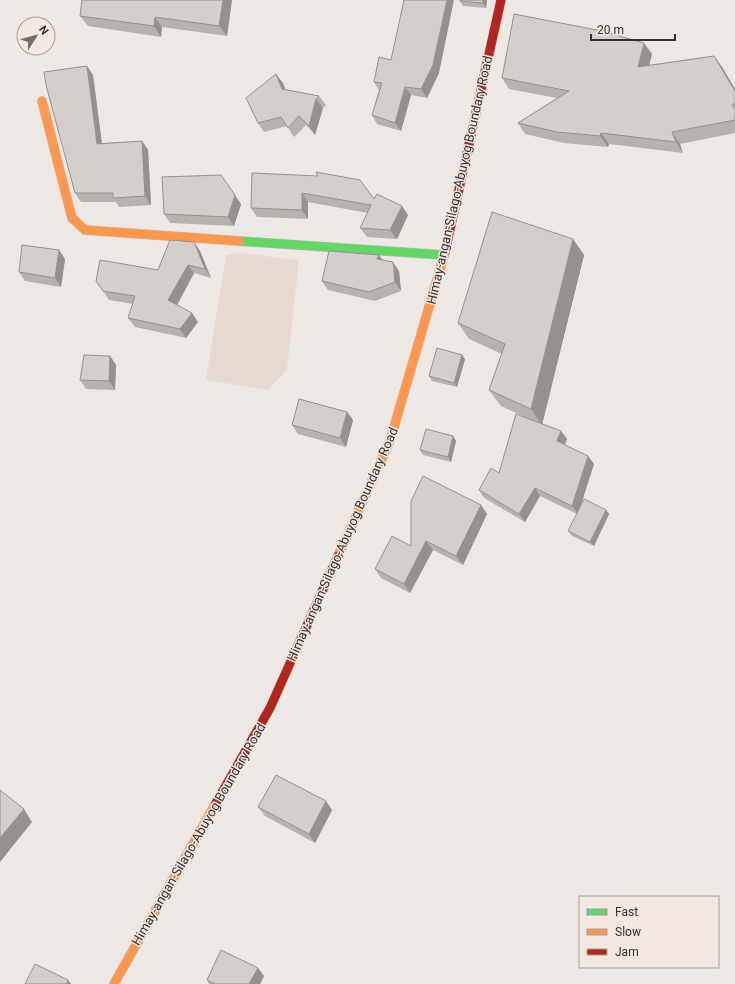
<svg xmlns="http://www.w3.org/2000/svg" width="735" height="984" font-family="Roboto,sans-serif">
	<style>
		.built { fill: #e6d9d2 }
		.lines { fill: none; stroke-linecap: round; stroke-linejoin: round }
		.fast-casing { stroke: #c8c3c0; stroke-width: 10 }
		.slow-casing { stroke: #c8c3c0; stroke-width: 10 }
		.jam-casing { stroke: #c8c3c0; stroke-width: 10 }
		.fast { stroke: #63d668; stroke-width: 9 }
		.slow { stroke: #ff974d; stroke-width: 9 }
		.jam { stroke: #b3261e; stroke-width: 9 }
		.wall { fill: #b6b2af }
		.shaded-wall { fill: #94918f }
		.building { fill: #d4cfcc; stroke: #94918f }
		.labels { text-anchor: middle; stroke-width: 3; stroke-linejoin: round; paint-order: stroke }
		.street-label { font-size: 13px; fill: #34302d; stroke: #f2e7e1 }
	</style>
	<rect width="100%" height="100%" fill="#eee8e5"/>
	<path class="built" d="M 240,253 L 299,260 L 287,370 L 268,390 L 206,380 L 226,255 Z"/>
	<g class="lines">
		<g class="fast-casing">
			<path id="fast" d="M 239,241 L 444,255"/>
		</g>
		<g class="slow-casing">
			<g id="slow">
				<path d="M 42,101 L 72,218 L 85,230 L 239,241"/>
				<path d="M 338,556 L 390,441 L 445,252"/>
				<path d="M 114,984 L 216,803"/>
			</g>
		</g>
		<g class="jam-casing">
			<g id="jam">
				<path d="M 445,252 L 501,0"/>
				<path d="M 216,803 L 270,708 L 338,556"/>
			</g>
		</g>
		<use href="#fast" class="fast"/>
		<use href="#slow" class="slow"/>
		<use href="#jam" class="jam"/>
	</g>
	<g class="wall">
		<path d="M 232,0 L 227,36 L 162,27 L 161,37 L 88,26 L 80,16 Z"/>
		<path d="M 460,0 L 487,0 L 486,8 L 463,6 L 460,1 Z"/>
		<path d="M 652,54 L 649,65 L 714,56 L 722,67 L 735,89 L 735,133 L 680,144 L 683,153 L 609,144 L 608,147 L 564,143 L 525,134 L 518,123 L 557,98 L 509,89 L 502,78 Z"/>
		<path d="M 439,73 L 427,98 L 411,95 L 401,131 L 377,124 L 372,115 L 379,90 L 374,82 Z"/>
		<path d="M 93,75 L 102,143 L 142,141 L 148,150 L 151,205 L 119,207 L 116,202 L 81,202 L 75,193 Z"/>
		<path d="M 283,83 L 285,89 L 319,96 L 326,105 L 323,108 L 315,135 L 306,125 L 294,137 L 287,126 L 264,132 L 258,123 Z"/>
		<path d="M 252,173 L 374,199 L 408,215 L 397,239 L 367,237 L 360,228 L 368,213 L 308,202 L 308,219 L 257,217 L 251,208 Z"/>
		<path d="M 241,204 L 234,226 L 170,223 L 164,214 Z"/>
		<path d="M 573,239 L 584,255 L 542,424 L 561,431 L 567,439 L 565,445 L 594,464 L 580,507 L 606,510 L 609,514 L 594,546 L 572,536 L 568,531 L 577,514 L 540,496 L 525,522 L 484,498 L 479,490 L 499,473 L 529,419 L 501,406 L 489,390 L 502,354 L 469,339 L 458,323 Z"/>
		<path d="M 200,251 L 211,278 L 194,273 L 177,305 L 198,322 L 186,338 L 135,327 L 128,318 L 133,304 L 109,300 L 96,281 L 158,270 Z"/>
		<path d="M 65,259 L 61,287 L 25,281 L 19,272 Z"/>
		<path d="M 399,271 L 401,291 L 375,301 L 328,290 L 322,281 Z"/>
		<path d="M 110,356 L 116,365 L 115,390 L 86,389 L 80,380 Z"/>
		<path d="M 465,359 L 457,387 L 432,381 L 429,376 Z"/>
		<path d="M 347,412 L 353,420 L 346,447 L 298,434 L 292,425 Z"/>
		<path d="M 453,436 L 456,441 L 451,462 L 423,455 L 420,450 Z"/>
		<path d="M 481,505 L 487,514 L 463,565 L 433,550 L 410,593 L 381,578 L 375,569 L 411,546 Z"/>
		<path d="M 258,807 L 332,810 L 315,843 L 265,816 Z"/>
		<path d="M 258,968 L 264,976 L 260,984 L 209,984 L 207,980 Z"/>
	</g>
	<g class="shaded-wall">
		<path d="M 223,0 L 232,0 L 227,36 L 219,26 Z"/>
		<path d="M 447,0 L 454,0 L 439,73 L 427,98 L 421,89 Z"/>
		<path d="M 483,0 L 487,0 L 486,8 L 483,3 Z"/>
		<path d="M 155,17 L 162,27 L 161,37 L 154,26 Z"/>
		<path d="M 644,43 L 652,54 L 646,78 L 638,67 Z"/>
		<path d="M 714,56 L 722,67 L 735,89 L 735,91 Z"/>
		<path d="M 87,66 L 93,75 L 103,153 L 97,144 Z"/>
		<path d="M 276,74 L 283,83 L 288,98 L 282,89 Z"/>
		<path d="M 405,87 L 411,95 L 401,131 L 395,123 Z"/>
		<path d="M 316,99 L 323,108 L 315,135 L 309,126 Z"/>
		<path d="M 672,132 L 680,144 L 683,153 L 676,142 Z"/>
		<path d="M 601,133 L 609,144 L 608,147 L 600,136 Z"/>
		<path d="M 142,141 L 148,150 L 151,205 L 145,196 Z"/>
		<path d="M 302,193 L 308,202 L 308,219 L 302,210 Z"/>
		<path d="M 235,195 L 241,204 L 234,226 L 228,217 Z"/>
		<path d="M 402,206 L 408,215 L 397,239 L 390,230 Z"/>
		<path d="M 573,239 L 584,255 L 542,425 L 531,409 Z"/>
		<path d="M 194,242 L 200,251 L 211,278 L 205,269 Z"/>
		<path d="M 59,250 L 65,259 L 61,287 L 55,278 Z"/>
		<path d="M 379,255 L 385,263 L 377,259 Z"/>
		<path d="M 393,262 L 399,271 L 401,291 L 395,282 Z"/>
		<path d="M 188,265 L 194,273 L 175,309 L 168,300 Z"/>
		<path d="M 192,313 L 198,322 L 186,338 L 180,329 Z"/>
		<path d="M 462,355 L 465,359 L 457,387 L 454,383 Z"/>
		<path d="M 110,356 L 116,365 L 115,390 L 109,381 Z"/>
		<path d="M 347,412 L 353,420 L 346,447 L 340,438 Z"/>
		<path d="M 561,431 L 567,439 L 563,449 L 557,441 Z"/>
		<path d="M 453,436 L 456,441 L 451,462 L 448,457 Z"/>
		<path d="M 588,456 L 594,464 L 578,514 L 572,506 Z"/>
		<path d="M 535,488 L 540,496 L 525,522 L 519,514 Z"/>
		<path d="M 481,505 L 487,514 L 463,565 L 456,556 Z"/>
		<path d="M 606,510 L 609,514 L 594,546 L 590,542 Z"/>
		<path d="M 426,541 L 433,550 L 410,593 L 404,584 Z"/>
		<path d="M 326,801 L 332,810 L 315,843 L 309,834 Z"/>
		<path d="M 24,809 L 32,822 L 0,862 L 0,838 Z"/>
		<path d="M 258,968 L 264,976 L 260,984 L 249,984 Z"/>
		<path d="M 68,980 L 71,984 L 66,984 Z"/>
	</g>
	<g class="building">
		<path d="M 82,0 L 223,0 L 219,26 L 155,17 L 154,26 L 80,16 Z"/>
		<path d="M 404,0 L 447,0 L 433,65 L 421,89 L 405,87 L 395,123 L 372,115 L 382,83 L 374,82 L 379,57 L 391,60 Z"/>
		<path d="M 460,0 L 483,0 L 483,3 L 460,1 Z"/>
		<path d="M 514,14 L 602,31 L 644,43 L 638,67 L 714,56 L 735,91 L 735,103 L 732,105 L 735,109 L 735,120 L 672,132 L 676,142 L 601,133 L 600,136 L 557,132 L 518,123 L 569,91 L 502,78 Z"/>
		<path d="M 87,66 L 97,144 L 142,141 L 145,196 L 113,198 L 113,193 L 75,193 L 46,85 L 44,72 Z"/>
		<path d="M 276,74 L 282,89 L 319,96 L 316,99 L 309,126 L 299,116 L 288,128 L 281,117 L 258,123 L 246,98 Z"/>
		<path d="M 316,172 L 360,180 L 374,199 L 377,194 L 402,206 L 390,230 L 360,228 L 371,205 L 302,193 L 302,210 L 251,208 L 252,173 L 318,176 Z"/>
		<path d="M 221,175 L 235,195 L 228,217 L 164,214 L 162,177 Z"/>
		<path d="M 492,212 L 573,239 L 531,409 L 489,390 L 505,344 L 458,323 Z"/>
		<path d="M 170,240 L 194,242 L 205,269 L 188,265 L 168,300 L 192,313 L 180,329 L 128,318 L 135,296 L 103,291 L 96,281 L 100,260 L 158,270 Z"/>
		<path d="M 22,245 L 59,250 L 55,278 L 19,272 Z"/>
		<path d="M 329,251 L 379,255 L 377,259 L 393,262 L 395,282 L 369,292 L 322,281 Z"/>
		<path d="M 437,348 L 462,355 L 454,383 L 429,376 Z"/>
		<path d="M 84,355 L 110,356 L 109,381 L 80,380 Z"/>
		<path d="M 299,399 L 347,412 L 340,438 L 292,425 Z"/>
		<path d="M 516,414 L 561,431 L 557,441 L 588,456 L 572,506 L 535,488 L 519,514 L 479,490 L 491,468 L 499,473 Z"/>
		<path d="M 426,429 L 453,436 L 448,457 L 420,450 Z"/>
		<path d="M 423,476 L 481,505 L 456,556 L 426,541 L 404,584 L 375,569 L 392,536 L 411,546 L 411,501 Z"/>
		<path d="M 584,499 L 606,510 L 590,542 L 568,531 Z"/>
		<path d="M 276,775 L 326,801 L 309,834 L 258,807 Z"/>
		<path d="M 0,790 L 24,809 L 0,838 Z"/>
		<path d="M 221,950 L 258,968 L 249,984 L 215,984 L 207,980 Z"/>
		<path d="M 35,964 L 68,980 L 66,984 L 25,984 Z"/>
	</g>
	<g class="labels">
		<g class="street-label">
			<text transform="translate(459 180) rotate(-77)" y="5">Himay-angan-Silago-Abuyog Boundary Road</text>
			<text transform="translate(342 544) rotate(-66)" y="5">Himay-angan-Silago-Abuyog Boundary Road</text>
			<text transform="translate(198 834) rotate(-60)" y="5">Himay-angan-Silago-Abuyog Boundary Road</text>
		</g>
	</g>
	<rect x="579" y="896" width="140" height="72" fill="#f2e7e1" stroke="#a69e99"/>
	<rect x="587" y="909" width="20" height="6" fill="#63d668" stroke="#a69e99"/>
	<text x="615" y="916" font-size="12" fill="#34302d">Fast</text>
	<rect x="587" y="929" width="20" height="6" fill="#ff974d" stroke="#a69e99"/>
	<text x="615" y="936" font-size="12" fill="#34302d">Slow</text>
	<rect x="587" y="949" width="20" height="6" fill="#b3261e" stroke="#a69e99"/>
	<text x="615" y="956" font-size="12" fill="#34302d">Jam</text>
	<g transform="translate(36 36) rotate(54)"><circle r="19" fill="#f2e7e1" stroke="#a69e99"/>
	<path d="M0-3L7 15L0 10L-7 15Z" fill="#75706d"/>
	<text y="-6" font-size="11" font-weight="bold" text-anchor="middle" fill="#34302d">N</text>
	</g>
	<path d="M591 34v6h84v-6" fill="none" stroke="#34302d" stroke-width="2"/>
	<text x="597" y="34" font-size="12" fill="#34302d" stroke="#f2e7e1" stroke-width="3" paint-order="stroke">20 m</text>
</svg>
